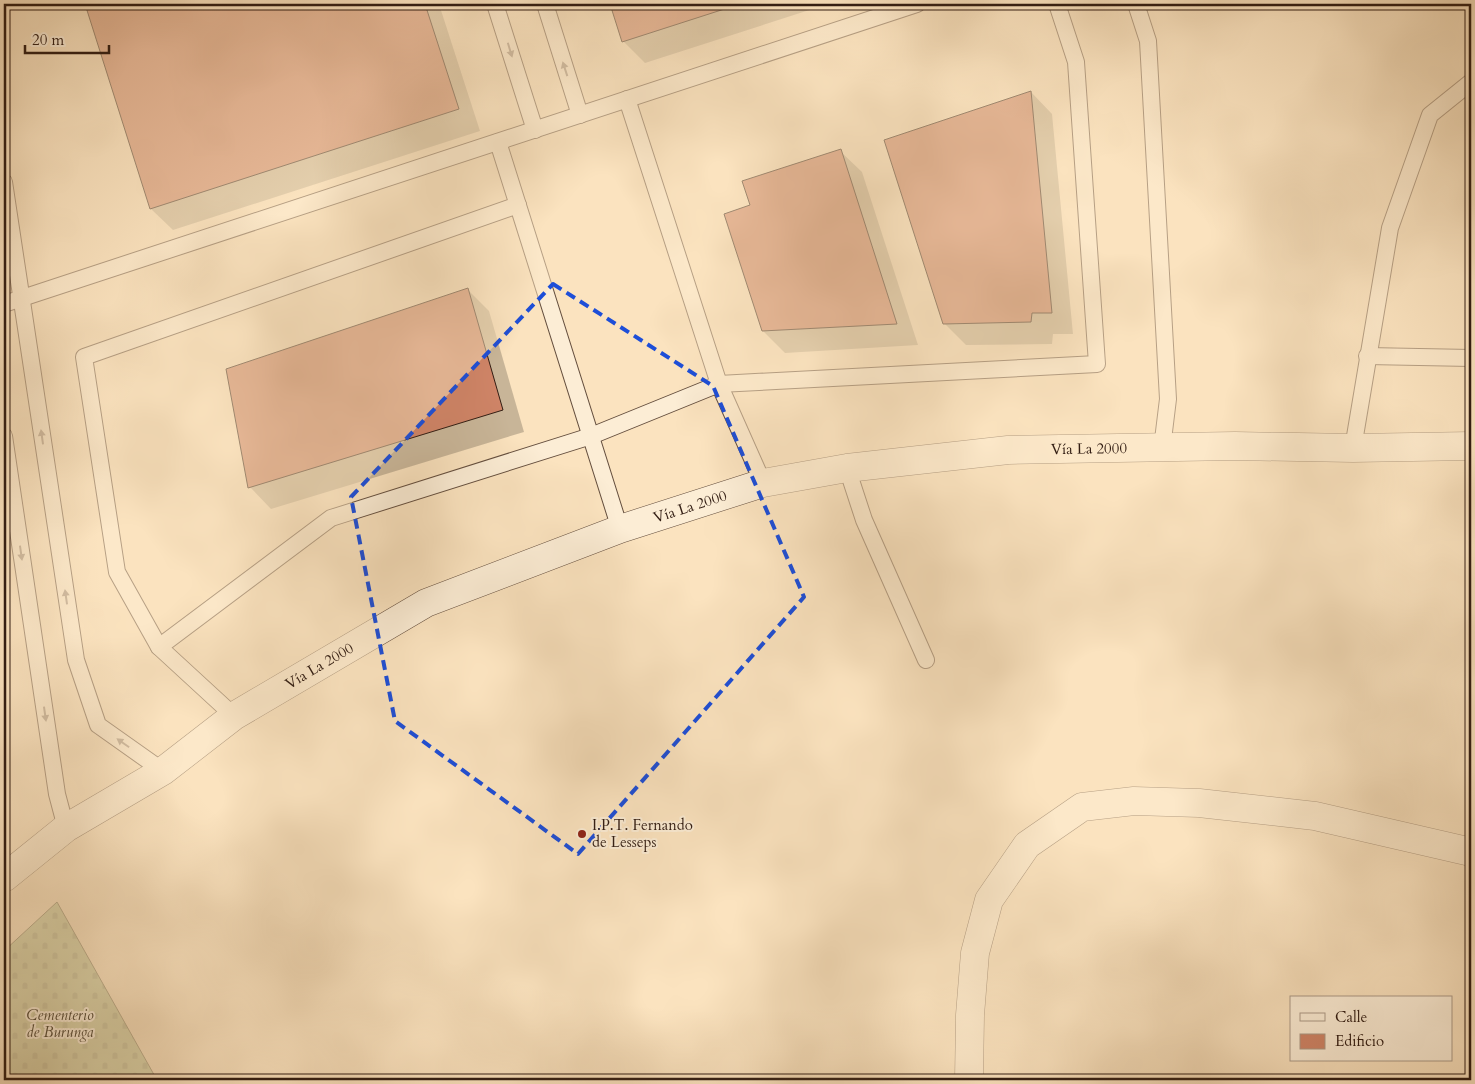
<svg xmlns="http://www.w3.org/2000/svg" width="1475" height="1084" font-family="Cardo,serif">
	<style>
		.cemetery { fill: url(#cemetery-stones); stroke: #767154 }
		.shadow { fill: #0003 }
		.building { fill: #cf8467; stroke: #321d13 }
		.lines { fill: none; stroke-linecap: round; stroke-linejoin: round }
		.service-casing { stroke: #644e3e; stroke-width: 18 }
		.minor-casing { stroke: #644e3e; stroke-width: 29 }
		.tertiary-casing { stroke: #644e3e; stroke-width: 29 }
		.service { stroke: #fcedd5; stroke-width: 16 }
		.minor { stroke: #fcedd5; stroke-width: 28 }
		.tertiary { stroke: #fcedd5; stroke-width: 28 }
		.oneway { fill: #a18f7e }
		.marked { fill: none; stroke: #1d4ed8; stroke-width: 4; stroke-dasharray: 10 6; stroke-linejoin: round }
		.poi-dot { fill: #8f2418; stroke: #fcedd5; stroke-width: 2 }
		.labels { text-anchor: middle; stroke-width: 4; stroke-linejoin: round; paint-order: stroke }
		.street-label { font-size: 15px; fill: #321d13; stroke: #fcedd5 }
		.poi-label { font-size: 15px; fill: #321d13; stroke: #fcedd5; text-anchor: start }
		.park-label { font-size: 15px; font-style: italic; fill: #5b4f3a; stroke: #fcedd5 }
	</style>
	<defs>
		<pattern id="cemetery-stones" width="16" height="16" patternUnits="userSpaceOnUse" patternTransform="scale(1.25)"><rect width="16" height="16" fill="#bac595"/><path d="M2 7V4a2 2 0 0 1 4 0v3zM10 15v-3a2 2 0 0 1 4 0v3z" fill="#a0a980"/></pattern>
	</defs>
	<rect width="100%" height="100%" fill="#fbe3bf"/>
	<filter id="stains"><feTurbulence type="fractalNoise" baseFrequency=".004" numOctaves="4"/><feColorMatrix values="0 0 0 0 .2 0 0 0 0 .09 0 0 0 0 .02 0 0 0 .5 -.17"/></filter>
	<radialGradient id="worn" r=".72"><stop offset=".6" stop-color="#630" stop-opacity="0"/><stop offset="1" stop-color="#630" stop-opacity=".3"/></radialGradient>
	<path class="cemetery" d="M 57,902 L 157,1080 L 4,1080 L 4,951 Z"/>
	<g class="shadow">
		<path d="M 87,4 L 439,4 L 480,131 L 173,230 L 151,209 Z"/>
		<path d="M 611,4 L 828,4 L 645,63 L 623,41 Z"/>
		<path d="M 1031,92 L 1052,114 L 1073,334 L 1053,334 L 1052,344 L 966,345 L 944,323 Z"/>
		<path d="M 840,151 L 862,172 L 918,345 L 785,353 L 763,331 Z"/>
		<path d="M 467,289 L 489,311 L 524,432 L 271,509 L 250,487 Z"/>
	</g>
	<g class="building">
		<path d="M 85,4 L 425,4 L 459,109 L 150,209 Z"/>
		<path d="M 610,4 L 740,4 L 622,42 Z"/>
		<path d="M 1031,91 L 1052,313 L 1032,313 L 1031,322 L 943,324 L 884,140 Z"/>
		<path d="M 841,149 L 897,324 L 762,331 L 724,214 L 750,205 L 742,181 Z"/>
		<path d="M 468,288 L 503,410 L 248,488 L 226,369 Z"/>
	</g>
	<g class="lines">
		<g class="service-casing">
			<g id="service">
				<path d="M 495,4 L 535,130"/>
				<path d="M 545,4 L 580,115"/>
				<path d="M 1136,4 L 1148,41 L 1168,399 L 1162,448"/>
				<path d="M 627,99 L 719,384 L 763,483"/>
				<path d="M 498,142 L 620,529"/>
				<path d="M 4,182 L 76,660 L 98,725 L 163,771"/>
				<path d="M 4,304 L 917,4"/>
				<path d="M 1367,356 L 1471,358"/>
				<path d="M 4,436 L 57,794 L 66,828"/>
				<path d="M 1353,448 L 1390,228 L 1430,115 L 1471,82"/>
				<path d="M 847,468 L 864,520 L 926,660"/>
				<path d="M 159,647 L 331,518 L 591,436 L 719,384 L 1097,364 L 1076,62 L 1057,4"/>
				<path d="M 234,716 L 159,647 L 117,572 L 84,357 L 518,205"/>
			</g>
		</g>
		<g class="minor-casing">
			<path id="minor" d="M 969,1080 L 970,1015 L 975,953 L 989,900 L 1027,845 L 1082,807 L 1134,801 L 1199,803 L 1315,816 L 1471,852"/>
		</g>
		<g class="tertiary-casing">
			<g id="tertiary">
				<path id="s1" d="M 4,878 L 66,828 L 163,771 L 234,716 L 426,603 L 620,529 L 763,483 L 847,468 L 1008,450 L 1235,446 L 1353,448 L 1471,446"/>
			</g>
		</g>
		<use href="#service" class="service"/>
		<use href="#minor" class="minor"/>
		<use href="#tertiary" class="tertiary"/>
	</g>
	<defs><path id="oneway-solid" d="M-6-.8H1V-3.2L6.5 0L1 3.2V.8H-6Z" transform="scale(1.25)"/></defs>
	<g class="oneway">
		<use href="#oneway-solid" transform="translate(510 50) rotate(73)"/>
		<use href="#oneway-solid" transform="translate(565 69) rotate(-108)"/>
		<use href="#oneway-solid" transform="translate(42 437) rotate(-98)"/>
		<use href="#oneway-solid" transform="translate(21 553) rotate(82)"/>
		<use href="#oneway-solid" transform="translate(66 597) rotate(-98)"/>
		<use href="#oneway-solid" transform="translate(45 714) rotate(82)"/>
		<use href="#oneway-solid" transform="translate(123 743) rotate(-145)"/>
	</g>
	<path d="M0 0H1475V1084H0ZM 553,284 L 713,386 L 804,597 L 578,854 L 395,721 L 351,497 Z" fill="#fbe3bf" fill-opacity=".55" fill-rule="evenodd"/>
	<path class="marked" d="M 553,284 L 713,386 L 804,597 L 578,854 L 395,721 L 351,497 Z"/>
	<circle class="poi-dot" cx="582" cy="834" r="5"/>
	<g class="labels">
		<g class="street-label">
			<text dy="5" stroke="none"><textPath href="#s1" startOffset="1191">Vía La 2000</textPath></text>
			<text dy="5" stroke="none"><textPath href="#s1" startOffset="786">Vía La 2000</textPath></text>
			<text dy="5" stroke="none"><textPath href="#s1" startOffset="381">Vía La 2000</textPath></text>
		</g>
		<g class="poi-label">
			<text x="592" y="830">I.P.T. Fernando<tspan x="592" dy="17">de Lesseps</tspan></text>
		</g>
		<g class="park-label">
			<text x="60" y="1020">Cementerio<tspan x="60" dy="17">de Burunga</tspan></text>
		</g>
	</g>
	<rect width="1475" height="1084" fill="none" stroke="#fbe3bf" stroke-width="20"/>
	<rect x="5" y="5" width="1465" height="1074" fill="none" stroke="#321d13" stroke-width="2.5"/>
	<rect x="10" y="10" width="1455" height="1064" fill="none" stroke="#321d13"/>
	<rect x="1290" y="996" width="162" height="65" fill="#fcedd5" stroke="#ab9a87"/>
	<rect x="1300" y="1013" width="25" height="8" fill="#fcedd5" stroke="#ab9a87"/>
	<text x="1335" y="1022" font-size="15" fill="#321d13">Calle</text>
	<rect x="1300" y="1034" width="25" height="15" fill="#cf8467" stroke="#ab9a87"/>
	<text x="1335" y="1046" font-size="15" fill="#321d13">Edificio</text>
	<path d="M25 45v8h84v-8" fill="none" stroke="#321d13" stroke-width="2.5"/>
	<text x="32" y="45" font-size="15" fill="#321d13" stroke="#fcedd5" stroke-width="4" paint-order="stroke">20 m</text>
	<rect width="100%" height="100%" filter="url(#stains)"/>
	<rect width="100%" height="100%" fill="url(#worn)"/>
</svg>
